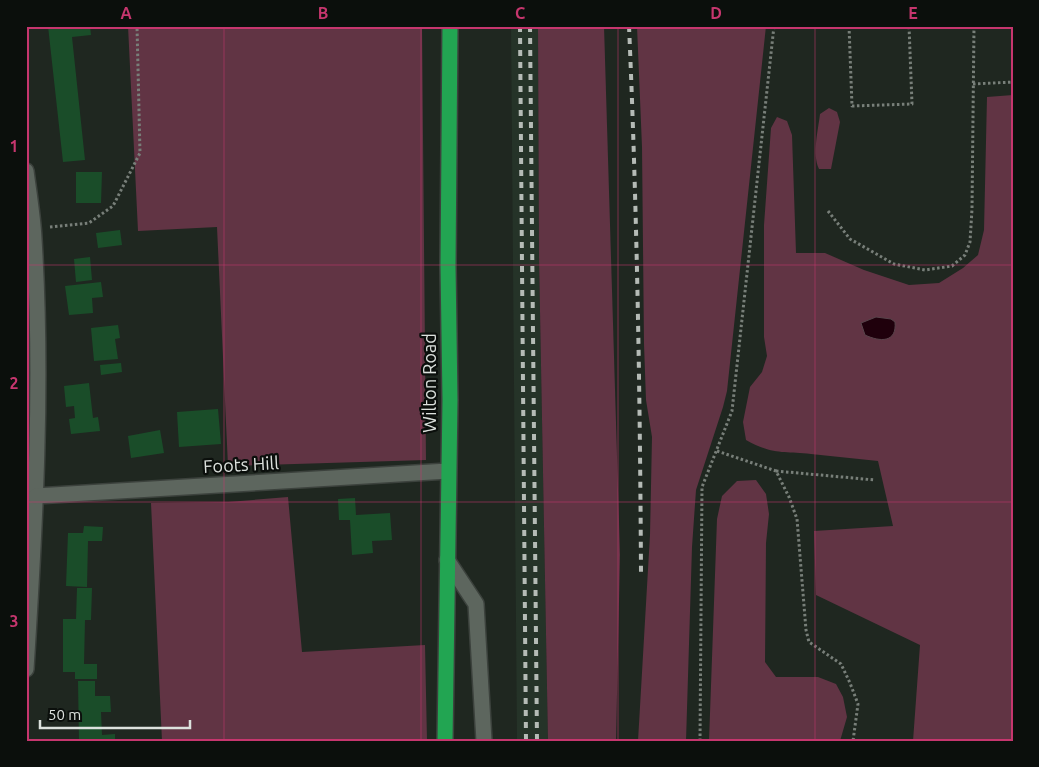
<svg xmlns="http://www.w3.org/2000/svg" width="1039" height="767" font-family="Ubuntu,sans-serif">
	<style>
		.built { fill: #253328 }
		.green { fill: #613444 }
		.water { fill: #1f000c; stroke: #58444b }
		.building { fill: #1a4d29 }
		.lines { fill: none; stroke-linecap: round; stroke-linejoin: round }
		.minor-casing { stroke: #3c423d; stroke-width: 18 }
		.highway-casing { stroke: #3c423d; stroke-width: 18 }
		.path { stroke: #787f79; stroke-width: 3; stroke-dasharray: 2.5 2.5; stroke-linecap: butt }
		.minor { stroke: #5d665e; stroke-width: 15 }
		.highway { stroke: #22a552; stroke-width: 15 }
		.rail { stroke: #b5bbb6; stroke-width: 4; stroke-dasharray: 6 6; stroke-linecap: butt }
		.grid { fill: none; stroke: #c6366e; stroke-width: 1; stroke-opacity: 0.55 }
		.labels { text-anchor: middle; stroke-width: 4.5; stroke-linejoin: round; paint-order: stroke }
		.street-label { font-size: 18px; fill: #dce1dd; stroke: #0b0f0c }
		.neatline { fill: none; stroke: #c6366e; stroke-width: 2 }
		.grid-label { font-size: 16px; text-anchor: middle; font-weight: bold; fill: #c6366e }
	</style>
	<rect width="100%" height="100%" fill="#1f2720"/>
	<path class="built" d="M 511,26 L 538,26 L 539,257 L 548,741 L 517,741 Z"/>
	<g class="green">
		<path d="M 128,26 L 422,26 L 426,460 L 228,466 L 217,227 L 138,231 Z"/>
		<path d="M 538,26 L 604,26 L 620,555 L 616,741 L 548,741 L 539,257 Z"/>
		<path d="M 637,26 L 766,26 L 727,391 L 723,407 L 696,490 L 692,547 L 686,741 L 638,741 L 650,535 L 652,437 L 646,400 L 644,344 L 642,147 Z"/>
		<path d="M 1013,95 L 1013,741 L 913,741 L 920,645 L 816,595 L 814,531 L 893,526 L 878,461 C 856,459 833,456 811,454 C 783,451 773,455 746,440 L 743,422 L 750,387 L 762,372 L 767,356 L 764,337 L 764,225 L 771,128 L 777,117 L 787,121 L 792,135 L 796,253 L 825,253 L 864,270 L 909,285 L 939,283 L 963,268 L 978,255 L 984,230 L 987,97 Z"/>
		<path d="M 829,108 L 837,112 L 840,122 L 831,169 L 819,169 C 812,154 818,131 820,114 Z"/>
		<path d="M 756,480 L 766,494 L 769,514 L 766,543 L 765,662 L 776,677 L 818,677 L 836,684 L 843,697 L 847,717 L 840,741 L 709,741 L 717,519 L 722,496 L 737,481 Z"/>
		<path d="M 288,497 L 302,652 L 425,645 L 427,741 L 162,741 L 151,503 L 228,502 Z"/>
	</g>
	<path class="water" d="M 876,317 L 891,319 L 895,322 C 897,343 880,342 865,335 L 861,323 Z"/>
	<g class="building">
		<path d="M 48,26 L 90,26 L 91,35 L 72,37 L 85,160 L 63,162 Z"/>
		<path d="M 76,172 L 102,172 L 101,203 L 76,203 Z"/>
		<path d="M 120,230 L 122,245 L 98,248 L 96,233 Z"/>
		<path d="M 90,257 L 92,280 L 76,282 L 74,259 Z"/>
		<path d="M 101,282 L 103,297 L 92,298 L 93,313 L 69,315 L 65,286 Z"/>
		<path d="M 118,325 L 120,338 L 115,339 L 118,359 L 94,361 L 91,328 Z"/>
		<path d="M 121,363 L 122,372 L 101,375 L 100,365 Z"/>
		<path d="M 89,383 L 93,418 L 98,417 L 100,431 L 71,434 L 69,419 L 75,418 L 74,406 L 66,407 L 64,386 Z"/>
		<path d="M 218,409 L 221,444 L 179,447 L 177,412 Z"/>
		<path d="M 160,430 L 164,453 L 131,458 L 128,436 Z"/>
		<path d="M 355,498 L 356,515 L 390,513 L 392,540 L 372,541 L 373,553 L 352,555 L 350,520 L 339,520 L 338,499 Z"/>
		<path d="M 84,526 L 103,527 L 102,541 L 88,541 L 87,587 L 66,586 L 68,533 L 83,533 Z"/>
		<path d="M 77,588 L 92,588 L 91,620 L 85,620 L 84,664 L 97,664 L 97,679 L 75,679 L 75,672 L 63,672 L 63,619 L 76,619 Z"/>
		<path d="M 78,681 L 95,681 L 95,696 L 110,696 L 111,712 L 101,712 L 102,735 L 115,734 L 115,741 L 79,741 Z"/>
	</g>
	<g class="lines">
		<g class="minor-casing">
			<g id="minor">
				<path d="M 26,171 C 29,194 33,217 34,239 C 43,383 35,526 26,669"/>
				<path d="M 36,496 L 448,471"/>
				<path d="M 447,560 L 476,604 L 484,741"/>
			</g>
		</g>
		<g class="highway-casing">
			<path id="highway" d="M 445,741 L 450,400 L 448,266 L 450,26"/>
		</g>
		<g class="path">
			<path d="M 849,26 L 852,106 L 912,104 L 909,26"/>
			<path d="M 973,84 L 1013,82"/>
			<path d="M 828,211 L 850,239 L 894,264 L 925,270 L 952,266 L 965,255 L 970,242 L 972,209 L 974,26"/>
			<path d="M 50,227 L 89,223 L 113,206 L 140,153 L 137,26"/>
			<path d="M 717,451 L 776,471 L 789,497 L 797,519 L 806,630 L 809,642 L 841,664 L 850,683 L 858,704 L 853,741"/>
			<path d="M 776,471 L 875,480"/>
			<path d="M 700,741 L 702,487 L 732,411 L 774,26"/>
		</g>
		<use href="#minor" class="minor"/>
		<use href="#highway" class="highway"/>
		<g class="rail">
			<path d="M 520,26 L 526,741"/>
			<path d="M 530,26 L 537,741"/>
			<path d="M 629,26 C 637,209 640,391 641,574"/>
		</g>
	</g>
	<path class="grid" d="M 224,26 L 224,741M 421,26 L 421,741M 618,26 L 618,741M 815,26 L 815,741M 26,265 L 1013,265M 26,502 L 1013,502"/>
	<g class="labels">
		<g class="street-label">
			<text transform="translate(430 383) rotate(-90)" y="6">Wilton Road</text>
			<text transform="translate(241 465) rotate(-3)" y="6">Foots Hill</text>
		</g>
	</g>
	<rect width="1039" height="767" fill="none" stroke="#0b0f0c" stroke-width="55"/>
	<path d="M40 720v8h150v-8" fill="none" stroke="#dce1dd" stroke-width="2.5"/>
	<text x="48" y="720" font-size="15" fill="#dce1dd" stroke="#0b0f0c" stroke-width="4" paint-order="stroke">50 m</text>
	<rect x="28" y="28" width="984" height="712" class="neatline"/>
	<g class="grid-label">
		<text x="126" y="19">A</text>
		<text x="323" y="19">B</text>
		<text x="520" y="19">C</text>
		<text x="716" y="19">D</text>
		<text x="913" y="19">E</text>
		<text x="14" y="152">1</text>
		<text x="14" y="389">2</text>
		<text x="14" y="627">3</text>
	</g>
</svg>
